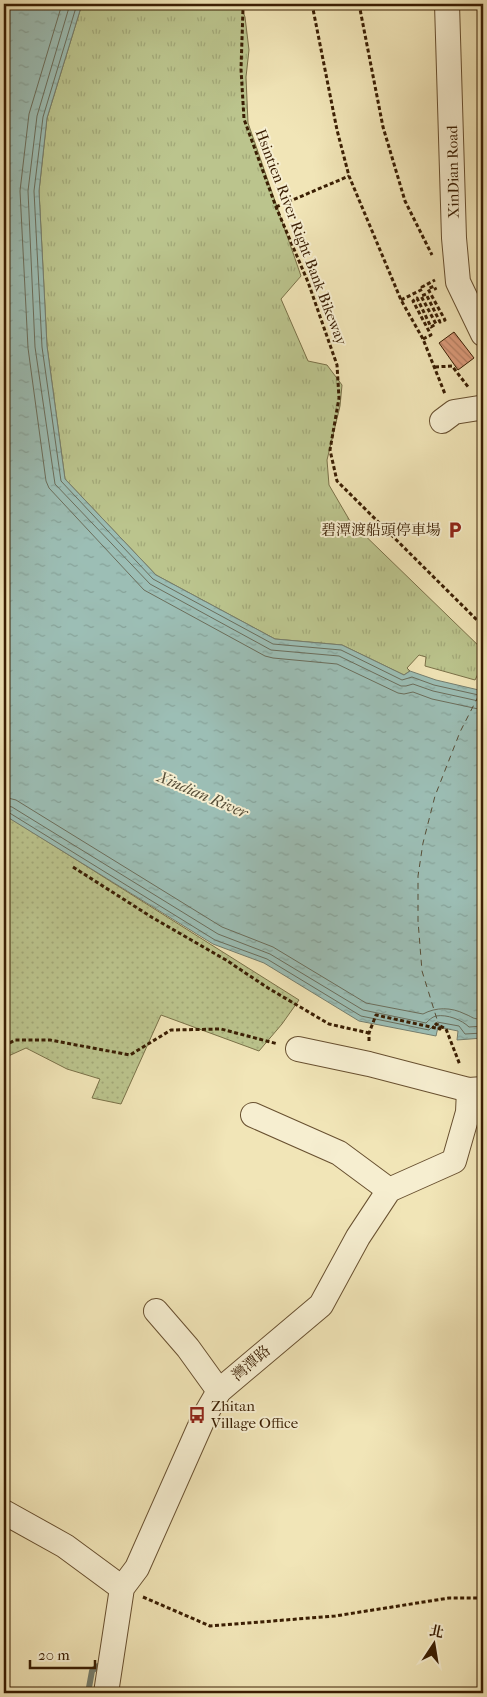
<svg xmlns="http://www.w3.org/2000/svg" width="487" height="1697" font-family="'IM FELL French Canon','Noto Serif TC',serif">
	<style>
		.grass { fill: url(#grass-tufts); stroke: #7a7148 }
		.park { fill: url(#park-dots); stroke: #7a7148 }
		.water { fill: url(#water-ripples); stroke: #757e6e }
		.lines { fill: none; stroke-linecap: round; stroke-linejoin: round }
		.shore { stroke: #6b6e5c; stroke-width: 1 }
		.stream { stroke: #757e6e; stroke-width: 6 }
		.ferry { stroke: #574e38; stroke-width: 1; stroke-dasharray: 6 5; stroke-linecap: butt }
		.building { fill: url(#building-back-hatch); stroke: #3a1e03 }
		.minor-casing { stroke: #685030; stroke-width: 26 }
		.path { stroke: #3a1e03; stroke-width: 3; stroke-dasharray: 4 2.5; stroke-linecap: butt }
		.minor { stroke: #f6eed0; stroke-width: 24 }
		.labels { text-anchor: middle; stroke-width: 4; stroke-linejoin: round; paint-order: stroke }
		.street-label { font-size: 15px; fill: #3a1e03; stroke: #f6eed0 }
		.poi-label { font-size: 15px; fill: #3a1e03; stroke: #f6eed0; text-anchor: end }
		.water-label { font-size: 16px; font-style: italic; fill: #574e38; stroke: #f6eed0 }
	</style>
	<defs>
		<pattern id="grass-tufts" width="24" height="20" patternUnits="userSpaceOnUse" patternTransform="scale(1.25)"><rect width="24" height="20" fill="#bbc48d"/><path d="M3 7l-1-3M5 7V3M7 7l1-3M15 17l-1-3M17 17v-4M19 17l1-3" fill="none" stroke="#a2a878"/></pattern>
		<pattern id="park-dots" width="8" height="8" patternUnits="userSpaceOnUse" patternTransform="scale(1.25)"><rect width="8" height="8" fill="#bbc48d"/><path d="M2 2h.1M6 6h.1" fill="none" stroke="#a2a878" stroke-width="1.8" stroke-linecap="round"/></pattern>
		<pattern id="water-ripples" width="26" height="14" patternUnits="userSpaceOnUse" patternTransform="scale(1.25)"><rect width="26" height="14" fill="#9cbeb5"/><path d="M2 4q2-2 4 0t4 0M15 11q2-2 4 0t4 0" fill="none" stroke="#87a39a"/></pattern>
		<pattern id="building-back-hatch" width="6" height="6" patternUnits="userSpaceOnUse" patternTransform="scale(1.25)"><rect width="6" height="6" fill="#db9b7b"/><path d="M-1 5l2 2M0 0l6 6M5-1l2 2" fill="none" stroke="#b37e63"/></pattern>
	</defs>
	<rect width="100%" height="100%" fill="#f1e5b7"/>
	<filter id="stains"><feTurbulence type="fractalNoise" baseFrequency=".004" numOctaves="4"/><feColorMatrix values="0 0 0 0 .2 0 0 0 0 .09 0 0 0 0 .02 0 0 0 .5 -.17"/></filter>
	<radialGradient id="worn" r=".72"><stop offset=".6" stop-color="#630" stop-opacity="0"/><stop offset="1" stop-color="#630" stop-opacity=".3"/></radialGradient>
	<path class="grass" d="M 82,4 L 240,4 L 245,17 L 249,50 L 246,77 L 248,123 L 301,276 L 281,299 L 308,361 L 327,365 L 342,385 L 340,406 L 327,460 L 329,485 L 350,521 L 483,650 L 483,664 L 475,680 L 425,666 L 426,657 L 419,655 L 407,668 L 410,671 L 404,675 L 342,645 L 275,639 L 156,575 L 65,479 L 47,346 L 39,191 L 47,118 Z"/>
	<path class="park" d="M 4,809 L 10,818 L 299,1000 L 282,1024 L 259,1051 L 161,1015 L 121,1104 L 92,1098 L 100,1079 L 67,1069 L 26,1048 L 4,1058 Z"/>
	<path class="water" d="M 4,4 L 82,4 L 47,118 L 39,191 L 47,346 L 65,479 L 156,575 L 275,639 L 342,645 L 404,675 L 410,671 L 436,680 L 483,691 L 483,1038 L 457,1040 L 458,1031 L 438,1027 L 436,1036 L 359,1021 L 264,963 L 213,944 L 4,815 Z"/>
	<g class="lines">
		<g class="shore">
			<path d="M 62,4 L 29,114 L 20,191 L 28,348 L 46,481 L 49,488 L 144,590 L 265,656 L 273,658 L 337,664 L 398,693 L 404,694 L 413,692 L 432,699 L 483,710"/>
			<path d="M 70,4 L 37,116 L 28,191 L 35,347 L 55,484 L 150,584 L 271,650 L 339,656 L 401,686 L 406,686 L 413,684 L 433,691 L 483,702"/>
			<path d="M 77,4 L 43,117 L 34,191 L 42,347 L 61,481 L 153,579 L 273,644 L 341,650 L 402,680 L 412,677 L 434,685 L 483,696"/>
			<path d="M 4,797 L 16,800 L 222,927 L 273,947 L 366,1003 L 423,1014 C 436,1007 451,1007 465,1014 C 475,1018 471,1019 483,1019"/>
			<path d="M 4,805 L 12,807 L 218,934 L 270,954 L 363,1010 L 426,1023 C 429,1020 432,1017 436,1016 C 447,1014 462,1020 469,1027 L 483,1026"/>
			<path d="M 4,811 L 8,812 L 215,940 L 267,959 L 361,1016 L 429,1030 L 437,1022 L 459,1026 L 465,1034 L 483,1033"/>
		</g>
		<path class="stream" d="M 88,1693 L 92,1671 L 98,1666 L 107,1666"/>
		<path class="ferry" d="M 440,1029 L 422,971 L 418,921 L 418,876 L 423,843 L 435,796 L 460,732 L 483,687"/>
	</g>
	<path class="building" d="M 454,332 L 474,358 L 458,370 L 439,343 Z"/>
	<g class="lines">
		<g class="minor-casing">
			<g id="minor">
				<path d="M 447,4 L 454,238 L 458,282 L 483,334"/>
				<path d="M 442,421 L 454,412 L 479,408 L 483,410"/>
				<path d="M 298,1049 L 369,1064 L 469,1090 L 483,1089"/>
				<path d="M 253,1115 L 339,1153 L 389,1190"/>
				<path d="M 156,1311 L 188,1348 L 219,1391"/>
				<path d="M 4,1512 L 65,1546 L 122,1588"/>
				<path d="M 106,1693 L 122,1588 L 137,1568 L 204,1417 L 219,1391 L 321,1305 L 358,1237 L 389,1190 L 454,1161 L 468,1112 L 469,1090"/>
			</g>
		</g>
		<g class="path">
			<path d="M 241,4 L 243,9 L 241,69 L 244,119 L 276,207 L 308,282 L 337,365 L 339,398 L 330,450 L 337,481 L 483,626"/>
			<path d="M 312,4 L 337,130 L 349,176 L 401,300 L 423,339 L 445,394"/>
			<path d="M 359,4 L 383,127 L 405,201 L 432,255"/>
			<path d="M 276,207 L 349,176"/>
			<path d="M 401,300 L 423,289 L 422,287 L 435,280"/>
			<path d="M 423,339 L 431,335 L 413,301 L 417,298 L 431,327 L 436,324 L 421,296 L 426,294 L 440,322 L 445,320 L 428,289 L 434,286 L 436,290"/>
			<path d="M 435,367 L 452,366 L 469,388"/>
			<path d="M 73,867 L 153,918 L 226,960 L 268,988 L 329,1024 L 369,1033"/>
			<path d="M 369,1041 L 369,1033 L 376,1015 L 440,1029 L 436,1024 L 446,1029 L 460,1065"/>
			<path d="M 4,1046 L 15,1040 L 50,1040 L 130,1055 L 171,1030 L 221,1029 L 278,1044"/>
			<path d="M 143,1597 L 210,1626 L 335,1616 L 449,1598 L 483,1598"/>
		</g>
		<use href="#minor" class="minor"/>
	</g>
	<defs>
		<g id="parking-bare" transform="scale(1.35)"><path d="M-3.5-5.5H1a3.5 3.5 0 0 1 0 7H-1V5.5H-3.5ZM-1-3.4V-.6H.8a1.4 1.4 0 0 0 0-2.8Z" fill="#8f2418" stroke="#f6eed0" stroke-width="2.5" paint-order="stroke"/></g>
		<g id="bus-bare" transform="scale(1.35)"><path d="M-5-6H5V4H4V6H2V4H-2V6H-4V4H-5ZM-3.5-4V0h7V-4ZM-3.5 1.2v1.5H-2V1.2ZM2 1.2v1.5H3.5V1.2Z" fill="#8f2418" stroke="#f6eed0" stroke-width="2.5" paint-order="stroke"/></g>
	</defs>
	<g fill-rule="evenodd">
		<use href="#parking-bare" x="455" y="530"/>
		<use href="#bus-bare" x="197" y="1415"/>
	</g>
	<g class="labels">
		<g class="street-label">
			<text transform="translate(453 172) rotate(-91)" y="5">XinDian Road</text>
			<text transform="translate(301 237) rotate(69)" y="5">Hsintien River Right Bank Bikeway</text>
			<text transform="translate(251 1363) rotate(-41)" y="5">灣潭路</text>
		</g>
		<g class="poi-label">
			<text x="441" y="535">碧潭渡船頭停車場</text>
			<text x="211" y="1411" text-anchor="start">Zhitan<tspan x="211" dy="17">Village Office</tspan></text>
		</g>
		<g class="water-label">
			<text transform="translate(203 794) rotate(23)" y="6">Xindian River</text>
		</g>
	</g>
	<rect width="487" height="1697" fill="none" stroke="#f1e5b7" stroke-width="20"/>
	<rect x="5" y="5" width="477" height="1687" fill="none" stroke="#3a1e03" stroke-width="2.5"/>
	<rect x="10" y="10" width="467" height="1677" fill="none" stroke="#3a1e03"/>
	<g transform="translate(434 1644) rotate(12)" stroke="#f6eed0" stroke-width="4" paint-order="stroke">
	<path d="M0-4L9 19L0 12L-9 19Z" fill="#3a1e03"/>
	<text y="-8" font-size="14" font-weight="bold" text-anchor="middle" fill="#3a1e03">北</text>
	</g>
	<path d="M30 1660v8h65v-8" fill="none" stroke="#3a1e03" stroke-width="2.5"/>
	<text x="38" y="1660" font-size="15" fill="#3a1e03" stroke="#f6eed0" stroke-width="4" paint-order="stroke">20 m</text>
	<rect width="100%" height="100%" filter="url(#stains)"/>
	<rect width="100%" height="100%" fill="url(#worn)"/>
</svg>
